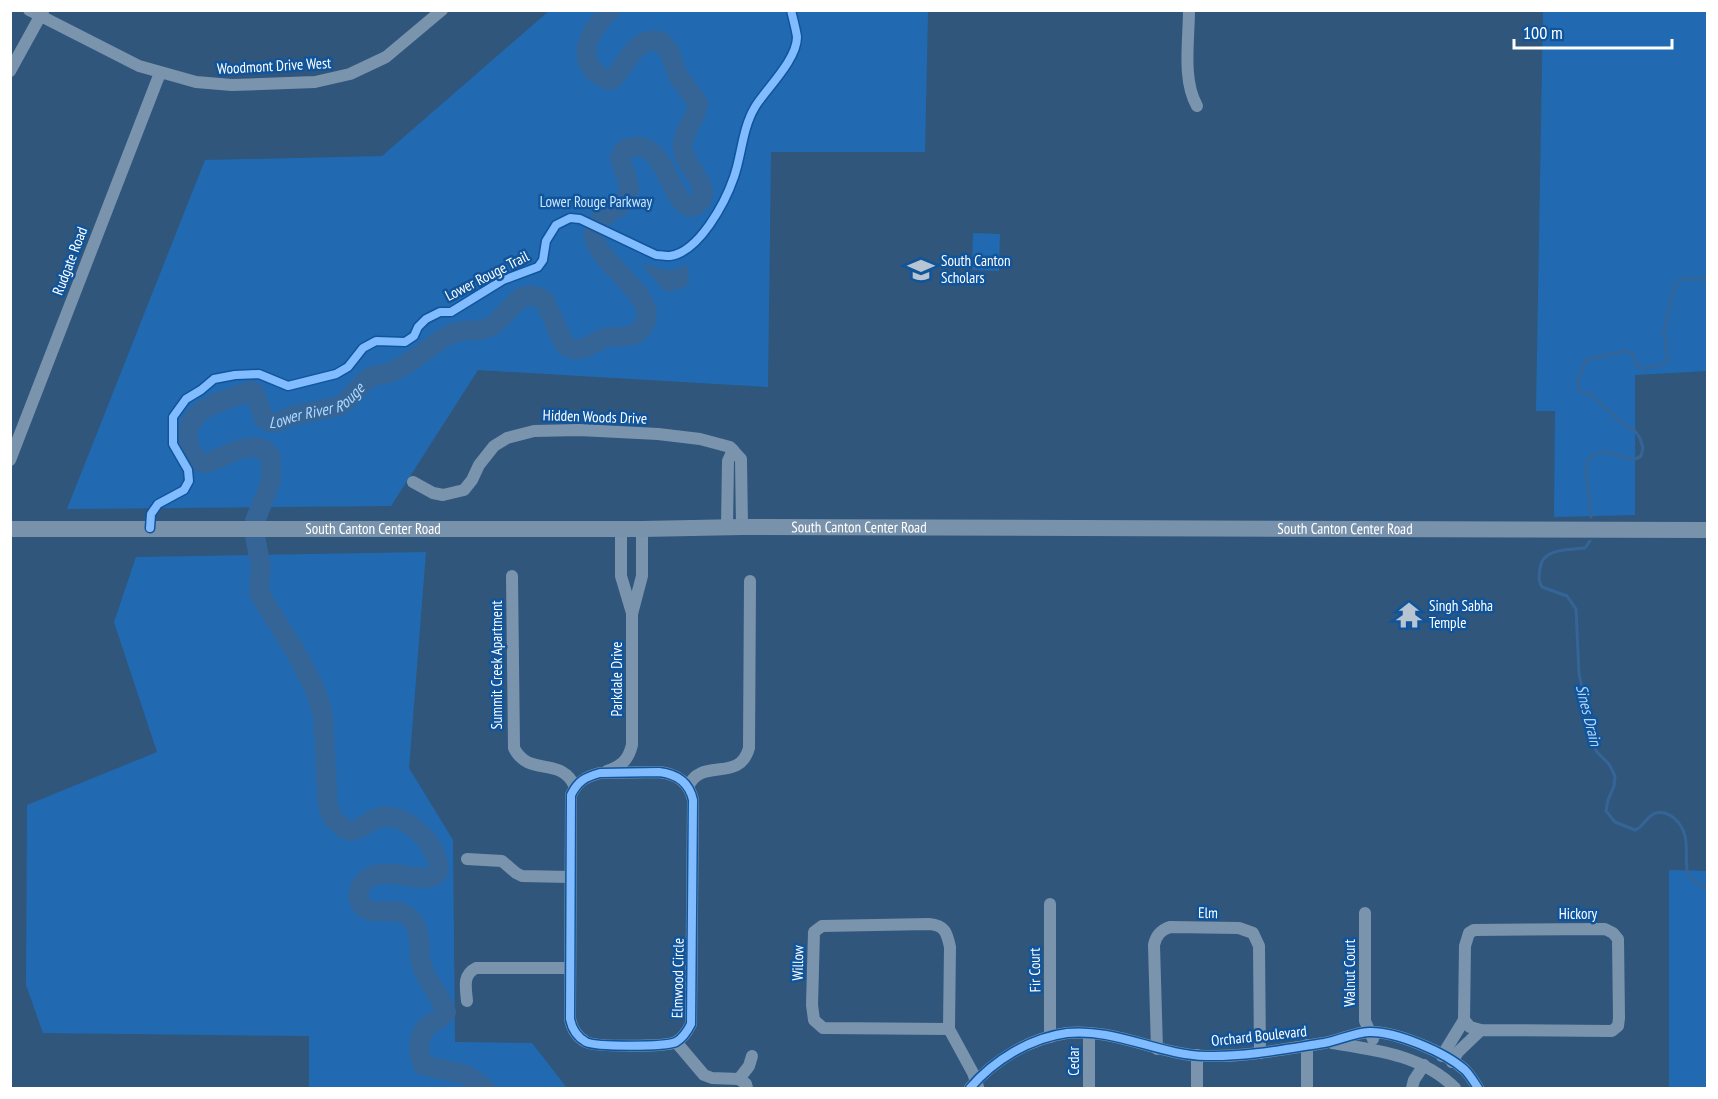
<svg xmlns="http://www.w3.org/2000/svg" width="1718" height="1099" font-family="'PT Sans Narrow',sans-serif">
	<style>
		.green { fill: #216ab2 }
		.water { fill: #356597 }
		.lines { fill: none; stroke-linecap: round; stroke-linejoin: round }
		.stream { stroke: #356597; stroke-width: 3 }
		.river { stroke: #356597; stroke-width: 20 }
		.minor { stroke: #7b94ae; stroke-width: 12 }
		.major { stroke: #7992ac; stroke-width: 16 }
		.cycleway-casing { stroke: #10559c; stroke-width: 11 }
		.cycleway { stroke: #80bcff; stroke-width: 8 }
		.labels { text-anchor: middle; stroke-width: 5; stroke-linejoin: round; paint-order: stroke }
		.street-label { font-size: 15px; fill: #fff; stroke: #10559c }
		.park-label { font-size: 15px; fill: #cee6fe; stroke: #10559c }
		.poi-label { font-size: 15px; fill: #fff; stroke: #10559c; text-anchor: start }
		.water-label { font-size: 16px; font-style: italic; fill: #b2d7fb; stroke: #10559c }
	</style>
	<rect width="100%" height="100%" fill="#30567c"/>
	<g class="green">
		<path d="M 549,11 L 928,11 L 925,152 L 771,152 L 768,387 L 478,370 L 391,506 L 67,509 L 205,160 L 382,156 Z"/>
		<path d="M 1543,11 L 1707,11 L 1707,371 L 1635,375 L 1635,515 L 1554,517 L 1555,411 L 1536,411 Z"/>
		<path d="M 973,233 L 1000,234 L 999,271 L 972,270 Z"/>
		<path d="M 426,552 L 409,768 L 453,840 L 455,1042 L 532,1043 L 567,1088 L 309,1088 L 309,1036 L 43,1033 L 26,985 L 27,805 L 157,752 L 114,622 L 136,557 Z"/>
		<path d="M 1669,870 L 1707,871 L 1707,1088 L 1669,1088 Z"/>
	</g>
	<path class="water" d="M 642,265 C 665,266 661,276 688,265 L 689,280 L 686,287 L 671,291 L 664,291 Z"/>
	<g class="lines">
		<g class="stream">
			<path d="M 1591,517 L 1586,468 L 1589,458 C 1611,441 1626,468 1641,456 L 1643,448 L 1640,438 L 1635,431 L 1627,427 L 1591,395 L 1579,390 L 1578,379 L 1586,360 L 1625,351 L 1633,354 L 1637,365 L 1642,369 L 1665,364 L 1668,359 L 1664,330 L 1675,284 L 1685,279 L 1708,279"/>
			<path d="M 1590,541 L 1585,548 C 1569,550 1542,548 1540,568 C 1539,576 1538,581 1542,587 L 1567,596 L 1576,609 L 1579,674 L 1591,723 L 1594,746 L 1597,752 L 1609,764 L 1615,776 L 1614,786 L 1608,800 L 1606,811 L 1615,822 L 1635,830 C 1644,827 1646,816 1656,813 C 1663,811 1669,814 1674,818 C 1693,835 1683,854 1688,875 L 1698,884 L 1708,888"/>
		</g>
		<path class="river" id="s1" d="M 485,1088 L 467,1075 L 423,1065 C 418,1051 416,1034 430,1024 C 436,1020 442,1019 446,1012 C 441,995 425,981 421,963 C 418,949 422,931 411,919 C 400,907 386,913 372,911 C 358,908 355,893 363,883 C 382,859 428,891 439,871 C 439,846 407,812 381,817 C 369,820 363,829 350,831 L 345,829 L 333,819 L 328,806 L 323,715 L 315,689 L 295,651 L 259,593 L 261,568 L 254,530 L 255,521 L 271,481 L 271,457 C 256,435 226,456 207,463 C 198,463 193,457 190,449 C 176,409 224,401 251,391 L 255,393 L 264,419 L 269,422 L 276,422 L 292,416 L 339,406 C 351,399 358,386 369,378 C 376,374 384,375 391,372 C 412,364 430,345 449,335 C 462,328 477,333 490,327 C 509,318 517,282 545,301 L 564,344 C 572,352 584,350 593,344 C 598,341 600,339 605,338 C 617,335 631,340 640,330 C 669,300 594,264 594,234 C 594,211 629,212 629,189 C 629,178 622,169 620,158 C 622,151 625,148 633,147 C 668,142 669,205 692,207 C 720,194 686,168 683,151 C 680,133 697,119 698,103 L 677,74 L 670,53 L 662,42 C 635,34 629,63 613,78 L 609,80 C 570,66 589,29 611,10"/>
		<g class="minor">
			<path d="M 29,10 L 139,66 L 196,82 L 232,85 L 315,82 L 350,74 L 386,57 L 442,10"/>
			<path d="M 1189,10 C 1189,40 1182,80 1197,106"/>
			<path d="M 10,71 L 43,11"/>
			<path d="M 10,460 L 160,73"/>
			<path d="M 413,482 L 433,493 L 443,495 L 464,490 L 472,480 L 479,465 L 494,446 L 507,438 L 534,431 L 579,430 L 658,434 L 700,439 L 730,447 L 741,459 L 742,527"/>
			<path d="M 727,527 L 728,461 L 733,450"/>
			<path d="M 621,529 L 621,576 L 632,613"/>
			<path d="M 512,576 L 514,748 C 529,778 561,755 575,787"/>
			<path d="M 607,771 C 621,766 628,761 632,745 L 632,614 L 642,576 L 642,529"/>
			<path d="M 659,772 C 677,774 689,782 693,800 L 691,1024 C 687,1032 683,1038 676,1042 C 665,1047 596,1047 586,1042 C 577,1037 572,1029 570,1019 L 571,795 C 578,781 585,777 600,773 Z"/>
			<path d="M 688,787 C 701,756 739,784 749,748 L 750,581"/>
			<path d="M 467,859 L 502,861 L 516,873 L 522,876 L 570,877"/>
			<path d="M 1050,904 L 1050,1037"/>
			<path d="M 1365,913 L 1365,1021 L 1373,1039"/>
			<path d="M 467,1001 C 466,988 462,975 476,968 L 570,968"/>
			<path d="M 949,1029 L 823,1028 L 814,1020 L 812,1005 L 814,932 L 822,926 L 929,924 C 945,925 947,933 950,947 L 949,1029 L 973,1073 L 978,1087"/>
			<path d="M 676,1042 L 704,1075 L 712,1078 L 739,1079"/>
			<path d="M 1332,1043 C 1376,1050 1422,1055 1455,1088"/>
			<path d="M 1157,1049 L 1154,945 C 1156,935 1161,930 1170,927 L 1239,928 L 1253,933 L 1259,946 L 1260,1053"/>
			<path d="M 1442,1056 L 1464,1020"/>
			<path d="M 1452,1062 L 1458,1052 L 1481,1030 L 1612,1031 L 1618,1026 L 1619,1018 L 1618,939 L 1613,933 L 1605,929 L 1474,930 L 1469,933 L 1465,946 L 1464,1020 L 1470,1027 L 1481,1030"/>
			<path d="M 739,1079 L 749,1066 L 752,1056"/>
			<path d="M 739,1079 L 746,1084 L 747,1088"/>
			<path d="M 970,1088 C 994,1060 1030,1038 1067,1033 C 1115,1028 1159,1055 1206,1056 C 1246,1057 1286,1049 1324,1043 C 1340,1040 1353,1033 1369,1032 C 1395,1031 1445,1052 1465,1070 C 1470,1075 1474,1082 1478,1088"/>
			<path d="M 1089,1088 L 1089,1033"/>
			<path d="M 1197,1088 L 1197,1055"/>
			<path d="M 1307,1088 L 1307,1045"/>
			<path d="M 1412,1088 L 1414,1080 L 1424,1065"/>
		</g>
		<path class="major" id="s2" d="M 10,529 L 642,529 L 742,527 L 1708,530"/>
		<g class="cycleway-casing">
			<g id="cycleway">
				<path d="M 150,528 L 151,514 L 158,504 L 184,490 L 189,481 L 188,470 L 173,444 L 173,417 L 186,399 L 201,390 L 214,379 L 235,375 L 259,374 L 288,386 L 336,374 L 348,367 L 363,348 L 376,341 L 405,342 L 414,336 L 418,327 L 426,319 L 440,312 L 451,312 L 503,280 L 538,267 L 543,260 L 546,241 L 556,225 L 570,218 L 580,219 L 656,255 C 660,255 665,256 670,256 C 699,252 725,203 734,177 C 742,154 742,129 755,107 C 766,89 797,60 797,37 C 796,29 793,19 791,10"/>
				<path d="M 659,772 C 677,774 689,782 693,800 L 691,1024 C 687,1032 683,1038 676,1042 C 665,1047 596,1047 586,1042 C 577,1037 572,1029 570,1019 L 571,795 C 578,781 585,777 600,773 Z"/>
				<path d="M 970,1088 C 994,1060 1030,1038 1067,1033 C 1115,1028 1159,1055 1206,1056 C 1246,1057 1286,1049 1324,1043 C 1340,1040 1353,1033 1369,1032 C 1395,1031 1445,1052 1465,1070 C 1470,1075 1474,1082 1478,1088"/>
			</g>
		</g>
		<use href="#cycleway" class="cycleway"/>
	</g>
	<defs>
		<g id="school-bare" transform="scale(2.07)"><path d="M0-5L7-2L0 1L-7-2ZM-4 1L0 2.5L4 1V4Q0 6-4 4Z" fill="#b7c4d1" stroke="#10559c" stroke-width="2.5" paint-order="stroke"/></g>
		<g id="temple-bare" transform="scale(2.07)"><path d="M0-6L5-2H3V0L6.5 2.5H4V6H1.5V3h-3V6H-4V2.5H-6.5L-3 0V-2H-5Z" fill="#b7c4d1" stroke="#10559c" stroke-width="2.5" paint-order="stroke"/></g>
	</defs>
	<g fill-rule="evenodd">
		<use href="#school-bare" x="921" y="270"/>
		<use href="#temple-bare" x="1409" y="615"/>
	</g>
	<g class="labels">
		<g class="street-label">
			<text transform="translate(274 66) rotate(-3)" y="5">Woodmont Drive West</text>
			<text transform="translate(70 261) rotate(-69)" y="5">Rudgate Road</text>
			<text transform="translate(487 276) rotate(-27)" y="5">Lower Rouge Trail</text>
			<text transform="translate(595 417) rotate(2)" y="5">Hidden Woods Drive</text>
			<text dy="5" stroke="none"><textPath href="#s2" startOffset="849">South Canton Center Road</textPath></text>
			<text dy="5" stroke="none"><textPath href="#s2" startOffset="363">South Canton Center Road</textPath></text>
			<text dy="5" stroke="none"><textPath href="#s2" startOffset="1335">South Canton Center Road</textPath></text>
			<text transform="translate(497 665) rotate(-90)" y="5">Summit Creek Apartment</text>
			<text transform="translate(617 679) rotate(-90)" y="5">Parkdale Drive</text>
			<text transform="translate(1208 913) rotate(1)" y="5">Elm</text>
			<text x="1578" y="919">Hickory</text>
			<text transform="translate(798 963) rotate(-89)" y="5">Willow</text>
			<text transform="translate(1035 970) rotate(-91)" y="5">Fir Court</text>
			<text transform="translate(1350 973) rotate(-90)" y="5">Walnut Court</text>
			<text transform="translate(678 978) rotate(-89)" y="5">Elmwood Circle</text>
			<text transform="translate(1259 1036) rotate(-6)" y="5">Orchard Boulevard</text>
			<text transform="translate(1074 1061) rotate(-90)" y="5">Cedar</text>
		</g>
		<g class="park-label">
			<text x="596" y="207">Lower Rouge Parkway</text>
		</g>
		<g class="poi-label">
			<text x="941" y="266">South Canton<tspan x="941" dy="17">Scholars</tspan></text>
			<text x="1429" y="611">Singh Sabha<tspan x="1429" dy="17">Temple</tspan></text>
		</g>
		<g class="water-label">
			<text dy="6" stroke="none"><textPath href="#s1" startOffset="1197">Lower River Rouge</textPath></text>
			<text transform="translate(1589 715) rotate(76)" y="6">Sines Drain</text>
		</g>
	</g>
	<rect width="1718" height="1099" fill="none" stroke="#ffffff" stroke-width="24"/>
	<path d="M1514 39v9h158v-9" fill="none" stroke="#ffffff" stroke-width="3"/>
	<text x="1523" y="39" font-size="18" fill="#ffffff" stroke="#10559c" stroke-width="4.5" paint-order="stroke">100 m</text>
</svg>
